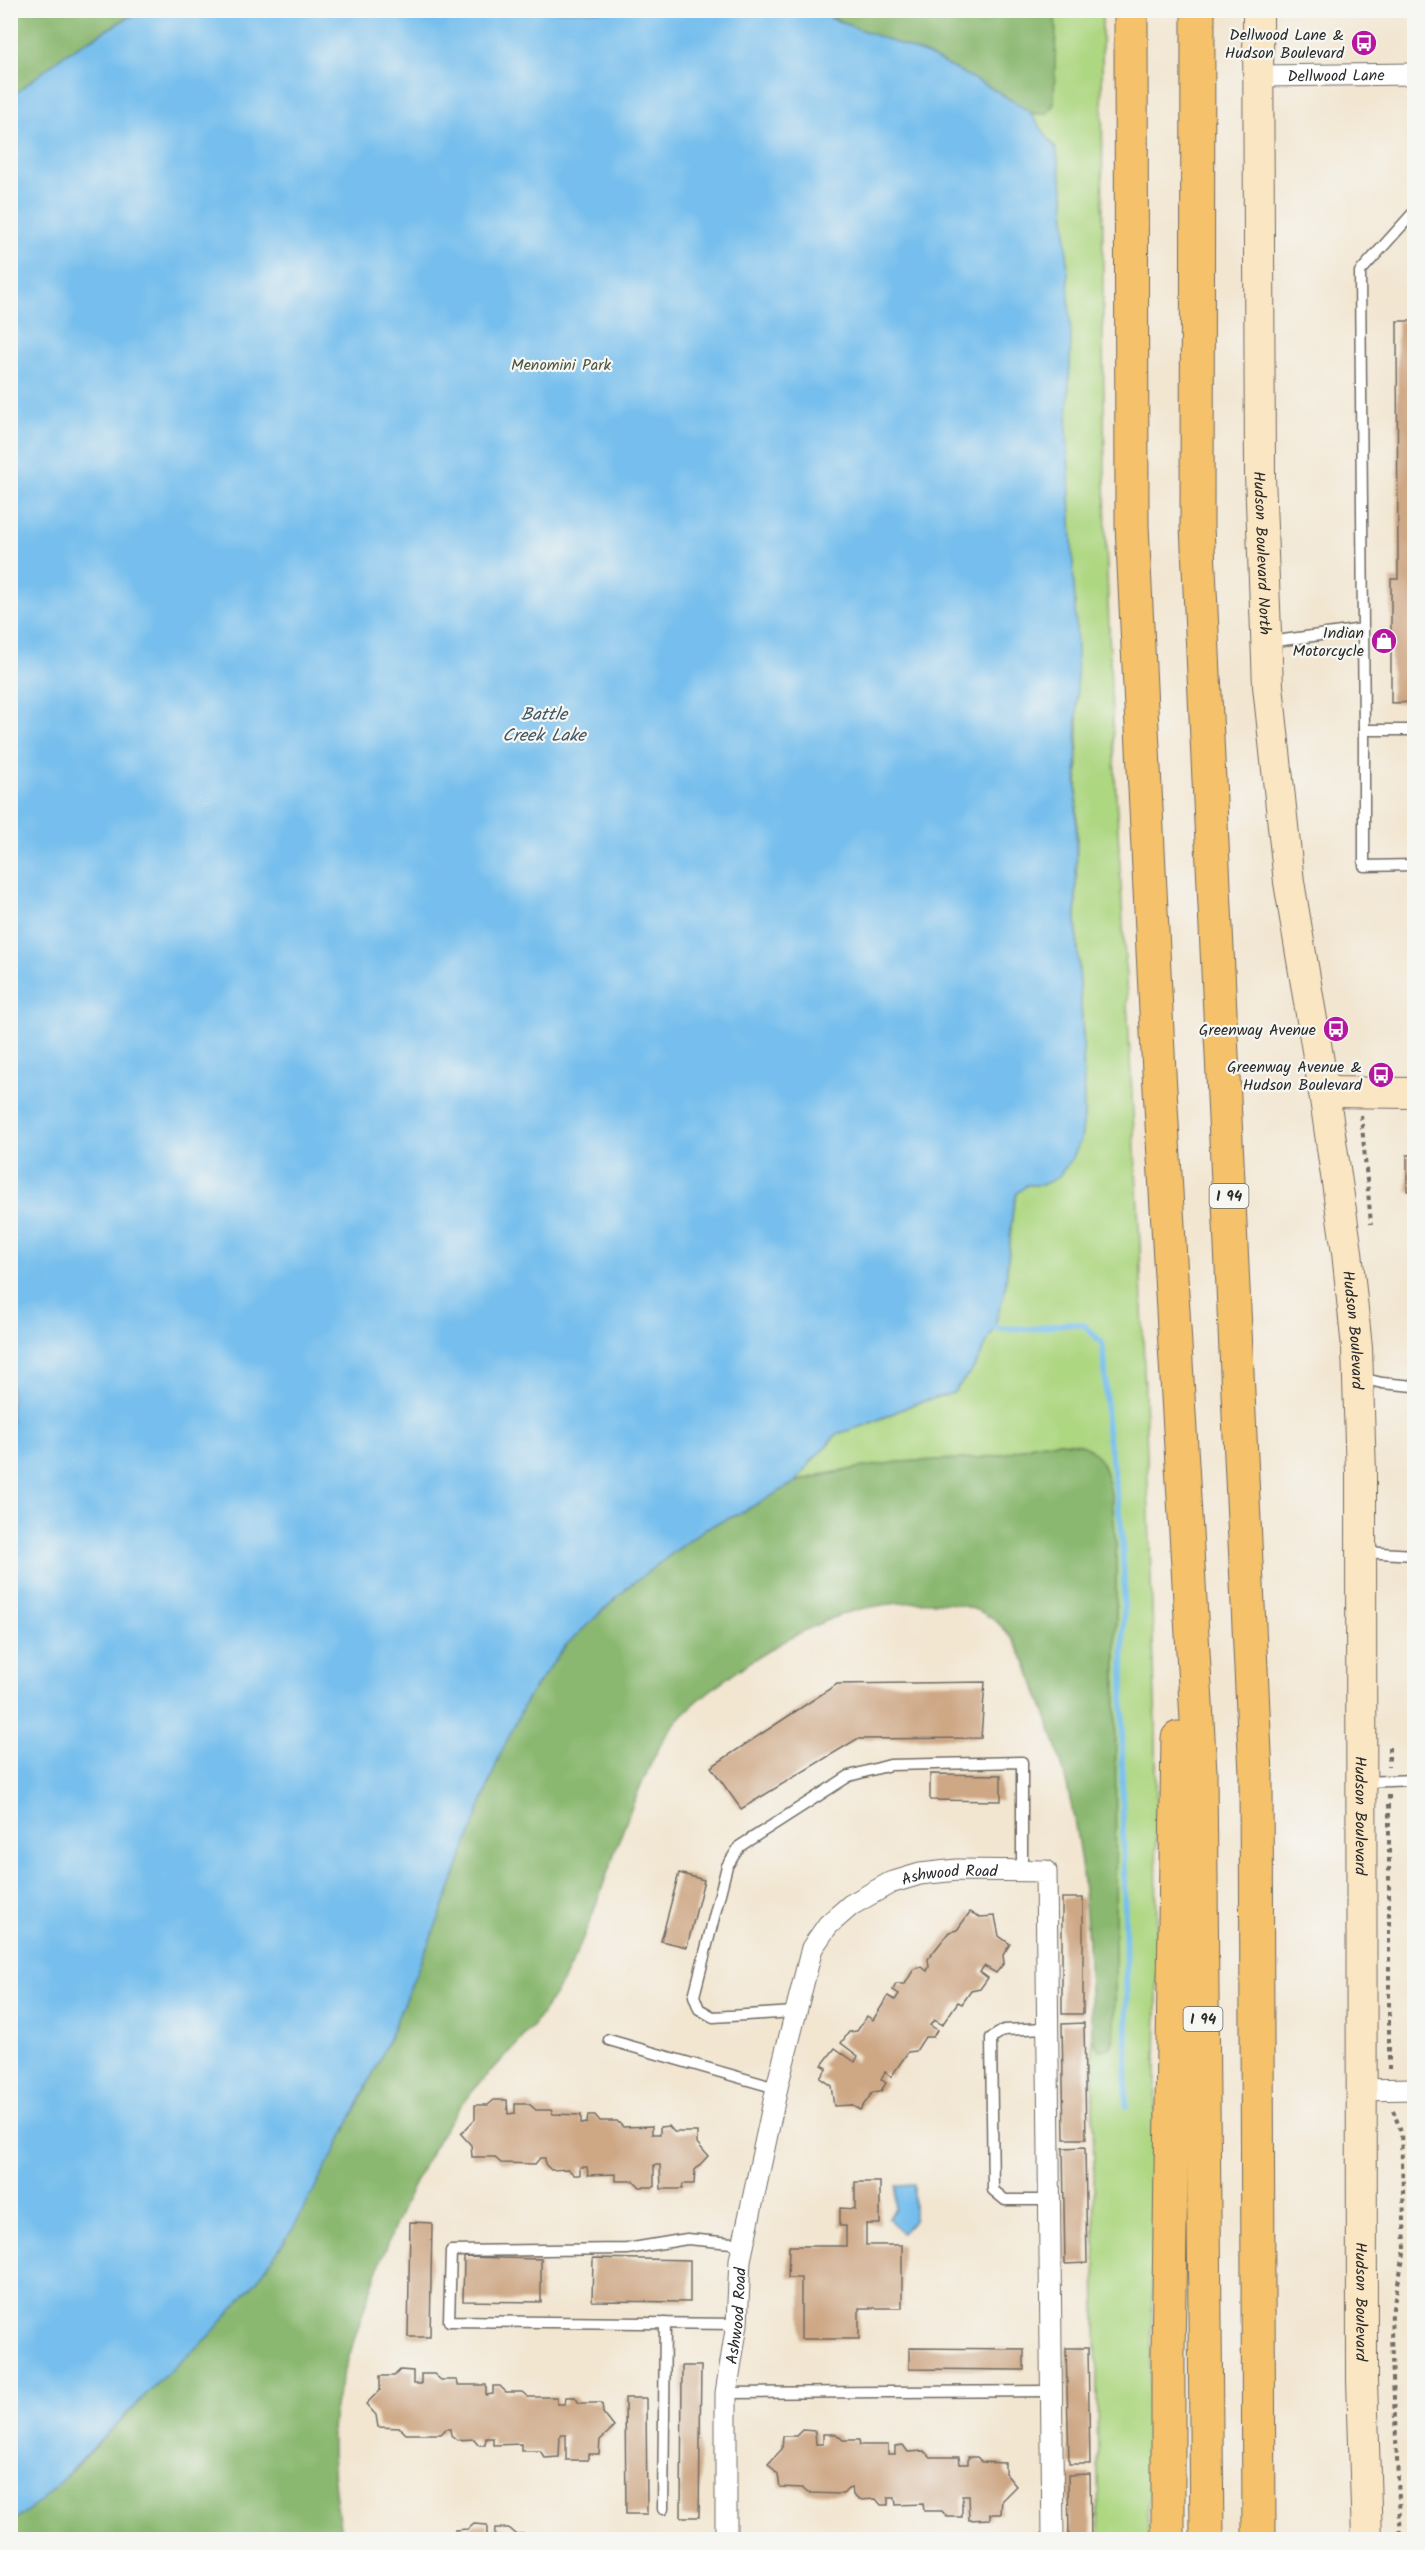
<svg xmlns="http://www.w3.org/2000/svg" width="1425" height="2550" font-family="Kalam,sans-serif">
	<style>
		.green { fill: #aed782; stroke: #6c8156; stroke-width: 1.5 }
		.forest { fill: #8ab870; stroke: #5a724e; stroke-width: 1.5 }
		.water { fill: #75beed; stroke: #50748c; stroke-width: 1.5 }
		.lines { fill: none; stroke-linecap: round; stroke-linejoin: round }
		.stream { stroke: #75beed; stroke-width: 6 }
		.building { fill: #cea785 }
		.lane-casing { stroke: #716c65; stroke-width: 13 }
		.street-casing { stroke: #716c65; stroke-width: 23 }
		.secondary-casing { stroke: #716c65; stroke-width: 32 }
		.highway-casing { stroke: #716c65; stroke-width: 35 }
		.path { stroke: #716c65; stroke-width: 4; stroke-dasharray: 4.5 4.5; stroke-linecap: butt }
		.lane { stroke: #fff; stroke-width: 10 }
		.street { stroke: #fff; stroke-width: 21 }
		.secondary { stroke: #fbe6c4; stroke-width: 30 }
		.highway { stroke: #f5c16b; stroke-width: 33 }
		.labels { text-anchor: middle; stroke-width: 4.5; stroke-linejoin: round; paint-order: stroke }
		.shield { fill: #f6f6f2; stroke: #686867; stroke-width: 1.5 }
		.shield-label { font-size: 15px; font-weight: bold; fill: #2b2b2b }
		.poi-label { font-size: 16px; fill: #2b2b2b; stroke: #f6f6f2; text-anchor: end }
		.street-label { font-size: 16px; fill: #2b2b2b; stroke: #f6f6f2 }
		.park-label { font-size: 16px; fill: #4c5641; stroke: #f6f6f2 }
		.water-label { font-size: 18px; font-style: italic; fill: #415765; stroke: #f6f6f2 }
	</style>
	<rect width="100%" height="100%" fill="#f6f6f2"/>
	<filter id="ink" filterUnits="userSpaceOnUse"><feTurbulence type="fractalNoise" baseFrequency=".0167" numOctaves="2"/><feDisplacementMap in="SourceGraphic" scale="12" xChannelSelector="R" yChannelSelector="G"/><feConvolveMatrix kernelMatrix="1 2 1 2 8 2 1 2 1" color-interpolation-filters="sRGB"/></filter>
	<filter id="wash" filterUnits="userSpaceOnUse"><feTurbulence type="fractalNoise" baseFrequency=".008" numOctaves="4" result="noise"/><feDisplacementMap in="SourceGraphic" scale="24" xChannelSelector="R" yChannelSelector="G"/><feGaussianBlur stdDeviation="1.35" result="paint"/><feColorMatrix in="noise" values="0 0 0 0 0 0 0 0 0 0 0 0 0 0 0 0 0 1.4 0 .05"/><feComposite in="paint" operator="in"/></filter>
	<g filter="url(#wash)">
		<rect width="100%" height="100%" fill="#f2e6d1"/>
		<path class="green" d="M 10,11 L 1102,11 L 1103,337 L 1106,543 L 1112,717 L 1140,1245 L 1156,1728 L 1157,2004 L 1148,2539 L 1099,2539 L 1092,2029 L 1093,2040 L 1113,2043 L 1115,2025 L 1116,1549 L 1113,1514 L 1103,1465 L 1076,1443 L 1060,1442 L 1037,1444 L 997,1456 L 978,1458 L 899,1462 L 823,1474 L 796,1482 L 810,1463 L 837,1434 L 866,1425 L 914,1404 L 953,1393 L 976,1365 L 1005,1290 L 1013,1208 L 1017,1193 L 1027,1185 L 1042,1185 L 1081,1140 L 1084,1116 L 1083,1039 L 1076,918 L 1078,718 L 11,718 Z"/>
		<g class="forest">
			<path d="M 21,10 L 156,11 L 129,17 L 65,54 L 11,97 L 11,17 Z"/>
			<path d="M 811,11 L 1054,11 L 1056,27 L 1054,104 L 1047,114 L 1035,114 L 824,13 Z"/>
			<path d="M 1060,1442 C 1070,1443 1083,1443 1091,1450 C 1114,1468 1114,1522 1116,1549 L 1115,2025 C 1114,2037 1114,2049 1100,2050 L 1093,2040 C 1089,2003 1090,1966 1087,1929 C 1082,1846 1069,1773 1039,1696 C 1028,1668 1017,1634 990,1617 C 956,1595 903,1601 865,1608 C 811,1618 704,1685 671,1728 C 659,1744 651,1763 643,1781 C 613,1845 597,1918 563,1980 C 551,2002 536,2023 519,2042 C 498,2065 474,2086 456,2112 C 412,2174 377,2265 355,2337 C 348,2362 338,2387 334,2412 C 328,2450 336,2501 342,2539 L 11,2540 L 11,2522 L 73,2470 L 159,2381 L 211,2334 L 336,2149 L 381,2057 L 444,1906 L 499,1757 L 528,1697 L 567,1644 L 629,1586 L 706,1528 L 739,1514 L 796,1482 L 857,1468 L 899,1462 L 978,1458 L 997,1456 L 1037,1444 Z"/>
		</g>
		<g class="water">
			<path d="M 811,11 L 928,55 L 993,89 L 1029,111 L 1056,149 L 1064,193 L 1071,338 L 1067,430 L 1077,650 L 1076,918 L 1083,1039 L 1084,1116 L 1081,1140 L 1072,1159 L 1057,1178 L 1042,1185 L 1027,1185 L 1017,1193 L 1013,1208 L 1005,1290 L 994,1328 L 976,1365 L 953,1393 L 914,1404 L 866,1425 L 837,1434 L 810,1463 L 796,1482 L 739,1514 L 706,1528 L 629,1586 L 567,1644 L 528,1697 L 499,1757 L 444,1906 L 381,2057 L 336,2149 L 294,2227 L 259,2278 L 211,2334 L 159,2381 L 40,2502 L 11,2522 L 11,97 L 65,54 L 129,17 L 156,11 Z"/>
			<path d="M 914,2185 L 914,2220 L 902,2233 L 888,2218 L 895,2208 L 896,2186 Z"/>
		</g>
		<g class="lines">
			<path class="stream" d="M 994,1328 L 1031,1329 L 1071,1323 L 1084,1325 L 1102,1343 L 1105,1363 L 1107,1429 L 1121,1524 L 1124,1578 L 1122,1780 L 1127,2026 L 1126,2106"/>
		</g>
		<g id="blocks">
			<g class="building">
				<path d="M 1397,321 L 1414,321 L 1414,702 L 1391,703 L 1391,579 L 1398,579 Z"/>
				<rect x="1407" y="1155" width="7" height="36"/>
				<path d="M 985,1682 L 981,1738 L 857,1739 L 741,1809 L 711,1767 L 837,1684 Z"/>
				<path d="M 930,1774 L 1001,1775 L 1001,1801 L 930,1800 Z"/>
				<path d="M 679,1873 L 704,1880 L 687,1947 L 661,1941 Z"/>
				<rect x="1062" y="1898" width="21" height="116"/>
				<path d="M 970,1912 L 980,1917 L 995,1916 L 999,1936 L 1010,1944 L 1003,1955 L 1004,1963 L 996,1973 L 984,1966 L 980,1972 L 988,1978 L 980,1989 L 971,1991 L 962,2004 L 958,2002 L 942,2025 L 934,2020 L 930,2025 L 937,2030 L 933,2037 L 925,2037 L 916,2051 L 908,2052 L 891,2077 L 885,2072 L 881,2079 L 886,2083 L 881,2091 L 873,2092 L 860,2110 L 851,2105 L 834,2106 L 831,2086 L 820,2078 L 827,2068 L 822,2065 L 835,2048 L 855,2062 L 858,2056 L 841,2043 L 849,2032 L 857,2031 L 867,2016 L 873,2020 L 888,1996 L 895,2000 L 899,1994 L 893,1990 L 896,1984 L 905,1984 L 914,1969 L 922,1967 L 927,1971 L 929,1967 L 928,1959 L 949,1932 L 957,1930 Z"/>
				<path d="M 1084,2023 L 1086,2139 L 1064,2139 L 1062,2024 Z"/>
				<path d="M 494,2100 L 507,2100 L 508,2114 L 515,2113 L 515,2104 L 529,2104 L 536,2110 L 551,2110 L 553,2114 L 581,2115 L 581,2124 L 587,2123 L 588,2115 L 595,2115 L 600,2121 L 617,2121 L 623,2127 L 652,2126 L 652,2134 L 660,2134 L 660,2127 L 669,2126 L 674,2132 L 697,2132 L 697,2143 L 708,2156 L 695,2170 L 694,2184 L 683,2184 L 682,2189 L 661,2189 L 660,2165 L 654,2165 L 654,2187 L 640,2187 L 634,2181 L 616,2181 L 616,2174 L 588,2175 L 587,2167 L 580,2167 L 580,2175 L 574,2175 L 568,2169 L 551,2170 L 545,2164 L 545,2158 L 540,2158 L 535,2164 L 501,2163 L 494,2157 L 472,2157 L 471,2145 L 461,2134 L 475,2119 L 475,2105 L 488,2105 Z"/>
				<path d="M 1085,2147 L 1087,2263 L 1065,2264 L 1063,2148 Z"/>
				<path d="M 855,2182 L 880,2182 L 880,2224 L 866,2224 L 866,2245 L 902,2245 L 902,2308 L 859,2308 L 859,2339 L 801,2339 L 801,2278 L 788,2278 L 789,2246 L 846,2246 L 846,2226 L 840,2226 L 840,2208 L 855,2209 Z"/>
				<path d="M 410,2222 L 432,2223 L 430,2337 L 408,2337 Z"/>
				<path d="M 464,2257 L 541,2259 L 541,2302 L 463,2301 Z"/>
				<path d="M 593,2258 L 690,2260 L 690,2302 L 592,2301 Z"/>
				<path d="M 909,2348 L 1024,2349 L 1024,2370 L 909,2369 Z"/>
				<path d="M 1066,2348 L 1088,2348 L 1090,2464 L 1069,2464 Z"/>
				<path d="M 682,2366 L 701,2366 L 699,2517 L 681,2517 Z"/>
				<path d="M 400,2370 L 413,2371 L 413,2384 L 421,2384 L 421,2374 L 434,2374 L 441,2380 L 457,2380 L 458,2385 L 486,2385 L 486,2395 L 493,2394 L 493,2386 L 500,2386 L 506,2392 L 522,2392 L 528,2397 L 557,2397 L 557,2404 L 565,2404 L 566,2397 L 575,2397 L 579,2403 L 602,2403 L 603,2413 L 614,2427 L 600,2440 L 599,2454 L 588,2454 L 588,2460 L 566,2460 L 566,2435 L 560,2435 L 559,2457 L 545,2458 L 540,2451 L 521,2451 L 521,2444 L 493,2445 L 493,2438 L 486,2438 L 485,2445 L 479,2445 L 474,2439 L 457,2440 L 451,2435 L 450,2429 L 446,2429 L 441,2434 L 406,2434 L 400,2428 L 378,2427 L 376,2415 L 366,2404 L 380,2390 L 380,2376 L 394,2376 Z"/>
				<path d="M 625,2398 L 646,2398 L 647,2514 L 626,2514 Z"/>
				<path d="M 802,2430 L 815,2431 L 816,2444 L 823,2444 L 823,2434 L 836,2434 L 843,2440 L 859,2440 L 860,2445 L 888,2445 L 888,2454 L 895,2454 L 895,2446 L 903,2445 L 908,2452 L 924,2451 L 930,2457 L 959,2457 L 960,2464 L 968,2464 L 968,2457 L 977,2457 L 982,2462 L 1005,2463 L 1005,2473 L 1016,2486 L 1002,2500 L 1001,2514 L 990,2514 L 990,2519 L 969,2520 L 968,2495 L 962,2495 L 962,2517 L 947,2517 L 942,2511 L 924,2511 L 923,2504 L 896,2505 L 895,2498 L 888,2498 L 888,2505 L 881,2505 L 876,2499 L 859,2500 L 853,2495 L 852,2488 L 848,2489 L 843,2494 L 808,2493 L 802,2488 L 780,2487 L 778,2475 L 768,2464 L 782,2449 L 783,2436 L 796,2436 Z"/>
				<path d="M 1090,2474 L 1091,2540 L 1069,2540 L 1068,2475 Z"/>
				<path d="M 474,2524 L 487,2525 L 487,2540 L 454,2540 L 455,2530 L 468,2529 Z"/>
				<path d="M 495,2528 L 508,2528 L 515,2534 L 531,2534 L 532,2540 L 494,2540 Z"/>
			</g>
		</g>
	</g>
	<g filter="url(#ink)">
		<use href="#blocks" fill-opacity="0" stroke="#716c65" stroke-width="1.5"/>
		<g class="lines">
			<g class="lane-casing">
				<g id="lane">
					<path d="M 1363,629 L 1364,730 L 1414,730"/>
					<path d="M 1269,642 L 1363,629 L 1360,272 L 1414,212"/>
					<path d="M 1364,730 L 1364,866 L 1414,865"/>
					<path d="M 1361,1378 L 1382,1383 L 1414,1386"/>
					<path d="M 1364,1552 L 1414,1555"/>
					<path d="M 1364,1782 L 1414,1780"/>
					<path d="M 794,2012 L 713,2017 L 699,2009 L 694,1996 L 727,1866 L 740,1846 L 849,1776 L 890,1765 L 1022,1762 L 1022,1870"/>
					<path d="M 1046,2028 L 1004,2030 L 991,2038 L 993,2190 L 1005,2200 L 1048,2200"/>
					<path d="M 609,2040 L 776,2088"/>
					<path d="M 737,2324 L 449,2321 L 451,2251 L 627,2249 L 687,2239 L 743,2244"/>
					<path d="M 726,2393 L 1050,2391"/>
					<path d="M 663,2509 L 665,2323"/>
				</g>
			</g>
			<g class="street-casing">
				<g id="street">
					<path id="s1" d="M 1258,76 L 1414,74"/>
					<path d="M 1362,2090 L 1414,2089"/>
					<path id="s2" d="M 726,2540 L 726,2393 L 737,2324 L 740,2260 L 778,2083 L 812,1948 L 828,1925 L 851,1905 L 890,1883 L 920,1874 L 957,1870 L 1046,1871 L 1053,2540"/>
				</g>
			</g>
			<g class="secondary-casing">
				<g id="secondary">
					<path id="s3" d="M 1258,10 L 1260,475 L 1268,686 L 1289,882 L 1324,1092 L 1347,1252 L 1357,1348 L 1361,1474 L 1362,2380 L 1367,2540"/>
					<path d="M 1324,1092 L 1414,1093"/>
				</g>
			</g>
			<g class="highway-casing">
				<g id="highway">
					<path d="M 1131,10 L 1132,525 L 1159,1072 L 1200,1771 L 1207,2540"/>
					<path d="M 1198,10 L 1197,526 L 1256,1774 L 1259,2540"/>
					<path d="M 1168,2540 L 1168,2353 L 1178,1738"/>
				</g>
			</g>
			<g class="path">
				<path d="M 1361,1115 L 1371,1224"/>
				<path d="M 1389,1747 L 1389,1766"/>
				<path d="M 1389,1795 L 1389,2069"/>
				<path d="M 1393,2110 L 1401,2132 L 1405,2249 L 1392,2313 L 1391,2338 L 1401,2540"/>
			</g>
			<use href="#lane" class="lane"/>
			<use href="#street" class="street"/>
			<use href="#secondary" class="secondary"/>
			<use href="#highway" class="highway"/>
		</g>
	</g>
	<defs>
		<g id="bus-disc" transform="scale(1.35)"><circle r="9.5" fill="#b5179e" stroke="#f6f6f2"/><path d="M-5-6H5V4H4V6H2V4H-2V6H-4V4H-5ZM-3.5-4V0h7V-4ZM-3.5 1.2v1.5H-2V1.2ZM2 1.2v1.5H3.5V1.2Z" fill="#fff"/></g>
		<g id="shop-disc" transform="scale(1.35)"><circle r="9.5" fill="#b5179e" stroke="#f6f6f2"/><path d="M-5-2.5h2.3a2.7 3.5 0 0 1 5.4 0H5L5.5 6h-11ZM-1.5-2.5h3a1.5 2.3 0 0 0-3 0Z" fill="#fff"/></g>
	</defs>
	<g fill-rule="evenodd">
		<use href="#bus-disc" x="1364" y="43"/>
		<use href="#shop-disc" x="1384" y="641"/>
		<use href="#bus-disc" x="1336" y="1029"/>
		<use href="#bus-disc" x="1381" y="1075"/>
	</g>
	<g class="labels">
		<g class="shield">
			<rect x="1209.5" y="1184" width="39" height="24" rx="4.5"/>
			<rect x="1183.5" y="2007" width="39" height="24" rx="4.5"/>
		</g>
		<g class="shield-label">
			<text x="1229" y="1201">I 94</text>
			<text x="1203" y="2024">I 94</text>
		</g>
		<g class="poi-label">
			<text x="1344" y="40">Dellwood Lane &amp;<tspan x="1344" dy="18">Hudson Boulevard</tspan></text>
			<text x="1364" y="638">Indian<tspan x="1364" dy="18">Motorcycle</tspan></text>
			<text x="1316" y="1035">Greenway Avenue</text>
			<text x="1362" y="1072">Greenway Avenue &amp;<tspan x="1362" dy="18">Hudson Boulevard</tspan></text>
		</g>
		<g class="street-label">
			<text dy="6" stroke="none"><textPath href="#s1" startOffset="78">Dellwood Lane</textPath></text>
			<text dy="6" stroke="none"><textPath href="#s3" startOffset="543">Hudson Boulevard North</textPath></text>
			<text dy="6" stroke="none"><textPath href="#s3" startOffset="1326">Hudson Boulevard</textPath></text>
			<text dy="6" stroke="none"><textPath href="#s3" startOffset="1812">Hudson Boulevard</textPath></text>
			<text dy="6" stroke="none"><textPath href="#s2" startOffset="765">Ashwood Road</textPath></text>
			<text dy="6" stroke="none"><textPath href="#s3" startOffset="2298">Hudson Boulevard</textPath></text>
			<text dy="6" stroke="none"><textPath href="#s2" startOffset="225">Ashwood Road</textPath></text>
		</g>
		<g class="park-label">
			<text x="561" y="370">Menomini Park</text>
		</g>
		<g class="water-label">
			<text x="544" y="720">Battle<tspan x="544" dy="21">Creek Lake</tspan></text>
		</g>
	</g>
	<rect width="1425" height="2550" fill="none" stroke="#f6f6f2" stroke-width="36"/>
</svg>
